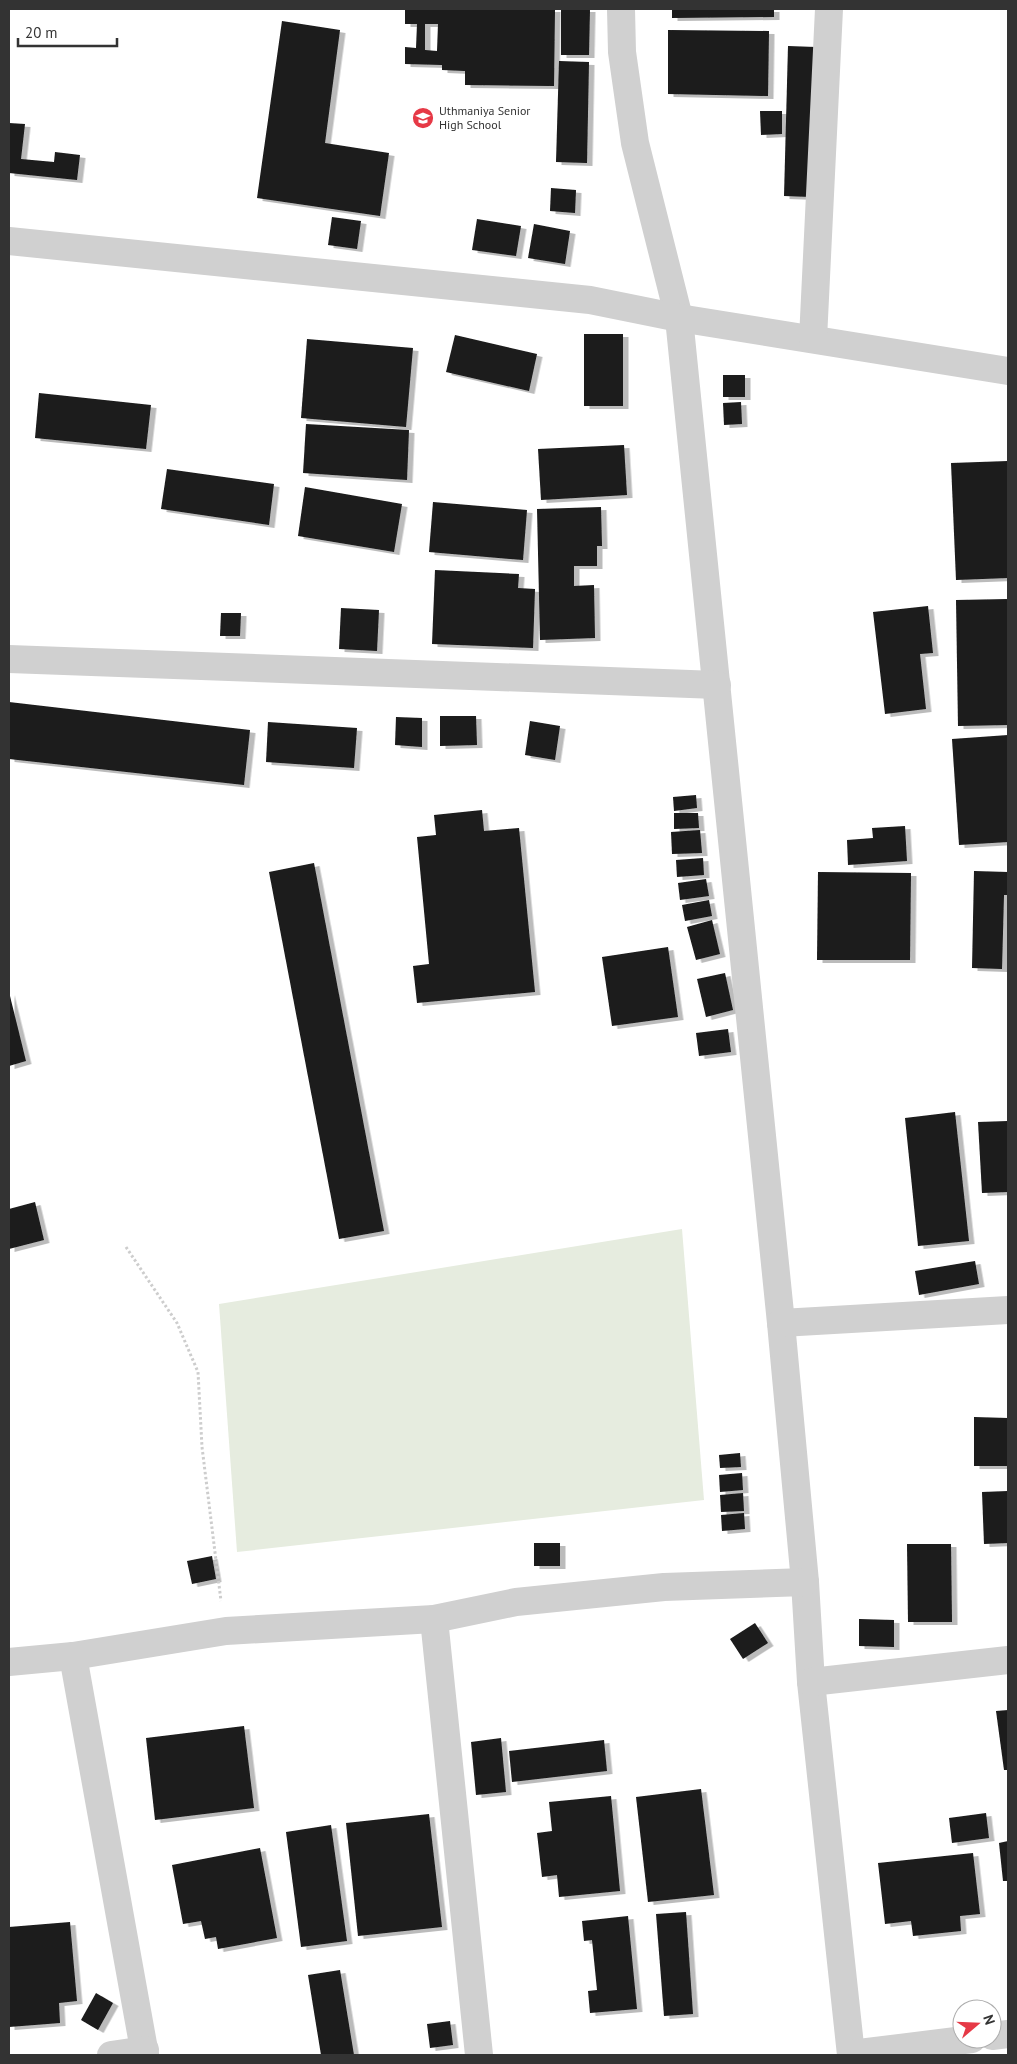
<svg xmlns="http://www.w3.org/2000/svg" width="1017" height="2064" font-family="'PT Sans',sans-serif">
	<style>
		.green { fill: #e6ecdf }
		.building { fill: #1a1a1a; fill-rule: evenodd; filter: url(#shadow) }
		.lines { fill: none; stroke-linecap: round; stroke-linejoin: round }
		.path { stroke: #cdcdcd; stroke-width: 3; stroke-dasharray: 2.5 2.5; stroke-linecap: butt }
		.street { stroke: #d0d0d0; stroke-width: 28 }
		.labels { text-anchor: middle; stroke-width: 5; stroke-linejoin: round; paint-order: stroke }
		.poi-label { font-size: 12px; fill: #333; stroke: #fff; text-anchor: start }
	</style>
	<defs>
		<filter id="shadow"><feDropShadow dx="5.5" dy="3" stdDeviation="0" flood-color="#0004"/></filter>
	</defs>
	<rect width="100%" height="100%" fill="#fff"/>
	<path class="green" d="M 682,1229 L 704,1500 L 237,1552 L 219,1304 Z"/>
	<g class="building">
		<path d="M 405,9 L 555,9 L 554,86 L 465,85 L 465,71 L 442,70 L 442,65 L 405,64 L 405,47 L 416,48 L 417,24 L 405,24 ZM 425,24 L 438,24 L 437,51 L 425,50 Z"/>
		<path d="M 561,9 L 590,9 L 589,55 L 561,55 Z"/>
		<path d="M 672,9 L 774,9 L 774,17 L 672,18 Z"/>
		<path d="M 282,21 L 340,30 L 325,143 L 389,153 L 380,216 L 257,198 Z"/>
		<path d="M 668,30 L 769,31 L 768,96 L 668,94 Z"/>
		<path d="M 788,46 L 816,47 L 811,197 L 784,196 Z"/>
		<path d="M 559,61 L 589,62 L 587,163 L 556,162 Z"/>
		<path d="M 760,111 L 782,111 L 782,134 L 761,135 Z"/>
		<path d="M 9,123 L 25,124 L 21,159 L 54,162 L 55,152 L 80,155 L 77,180 L 9,173 Z"/>
		<path d="M 551,188 L 576,190 L 575,213 L 550,211 Z"/>
		<path d="M 332,217 L 361,221 L 357,249 L 328,245 Z"/>
		<path d="M 477,219 L 521,226 L 516,256 L 472,250 Z"/>
		<path d="M 534,224 L 570,231 L 565,264 L 528,258 Z"/>
		<rect x="584" y="334" width="39" height="72"/>
		<path d="M 455,335 L 537,354 L 529,391 L 446,372 Z"/>
		<path d="M 307,339 L 413,348 L 406,427 L 301,418 Z"/>
		<rect x="723" y="375" width="22" height="22"/>
		<path d="M 39,393 L 151,405 L 146,449 L 35,438 Z"/>
		<path d="M 741,402 L 742,424 L 724,425 L 723,403 Z"/>
		<path d="M 306,424 L 409,430 L 407,480 L 303,473 Z"/>
		<path d="M 624,445 L 627,495 L 541,500 L 538,449 Z"/>
		<path d="M 1008,461 L 1008,578 L 956,580 L 951,463 Z"/>
		<path d="M 167,469 L 274,484 L 269,525 L 161,509 Z"/>
		<path d="M 305,487 L 402,504 L 394,552 L 298,536 Z"/>
		<path d="M 433,502 L 527,510 L 523,560 L 429,552 Z"/>
		<path d="M 601,507 L 602,546 L 597,546 L 597,566 L 574,566 L 574,586 L 594,585 L 595,638 L 540,640 L 537,509 Z"/>
		<path d="M 435,570 L 519,574 L 518,588 L 535,589 L 533,648 L 432,644 Z"/>
		<path d="M 1008,599 L 1008,725 L 958,726 L 956,600 Z"/>
		<path d="M 928,606 L 933,653 L 920,654 L 926,709 L 885,714 L 873,612 Z"/>
		<path d="M 341,608 L 379,610 L 377,651 L 339,649 Z"/>
		<path d="M 221,613 L 241,613 L 240,636 L 220,636 Z"/>
		<path d="M 9,702 L 250,730 L 244,785 L 9,759 Z"/>
		<path d="M 440,716 L 476,716 L 477,745 L 440,746 Z"/>
		<path d="M 396,717 L 422,718 L 422,747 L 395,745 Z"/>
		<path d="M 530,721 L 560,726 L 555,760 L 525,755 Z"/>
		<path d="M 268,722 L 357,728 L 354,768 L 266,762 Z"/>
		<path d="M 1008,735 L 1008,842 L 959,845 L 952,739 Z"/>
		<path d="M 696,795 L 697,808 L 674,811 L 673,797 Z"/>
		<path d="M 482,810 L 484,831 L 519,828 L 535,992 L 417,1003 L 413,966 L 429,964 L 417,837 L 436,835 L 434,815 Z"/>
		<path d="M 674,813 L 698,813 L 699,828 L 674,829 Z"/>
		<path d="M 905,826 L 907,861 L 848,865 L 847,840 L 873,838 L 872,828 Z"/>
		<path d="M 700,830 L 702,853 L 672,854 L 671,832 Z"/>
		<path d="M 703,858 L 704,875 L 677,877 L 676,860 Z"/>
		<path d="M 314,863 L 384,1231 L 339,1239 L 269,872 Z"/>
		<path d="M 974,871 L 1008,872 L 1008,895 L 1004,895 L 1002,969 L 972,968 Z"/>
		<path d="M 818,872 L 911,873 L 910,960 L 817,960 Z"/>
		<path d="M 706,879 L 709,896 L 680,900 L 678,883 Z"/>
		<path d="M 709,900 L 712,916 L 685,921 L 682,905 Z"/>
		<path d="M 712,920 L 720,954 L 696,960 L 687,927 Z"/>
		<path d="M 668,947 L 678,1017 L 612,1026 L 602,957 Z"/>
		<path d="M 725,973 L 733,1010 L 706,1017 L 697,979 Z"/>
		<path d="M 9,992 L 26,1061 L 9,1066 Z"/>
		<path d="M 728,1029 L 731,1052 L 699,1056 L 696,1033 Z"/>
		<path d="M 955,1112 L 969,1241 L 918,1246 L 905,1118 Z"/>
		<path d="M 1008,1121 L 1008,1192 L 982,1193 L 978,1122 Z"/>
		<path d="M 35,1202 L 44,1240 L 9,1249 L 9,1209 Z"/>
		<path d="M 975,1261 L 979,1284 L 919,1295 L 915,1271 Z"/>
		<path d="M 974,1417 L 1008,1418 L 1008,1466 L 974,1466 Z"/>
		<path d="M 740,1453 L 741,1467 L 720,1468 L 719,1455 Z"/>
		<path d="M 742,1473 L 743,1490 L 720,1492 L 719,1475 Z"/>
		<path d="M 1008,1491 L 1008,1543 L 984,1544 L 982,1492 Z"/>
		<path d="M 743,1493 L 744,1511 L 721,1512 L 720,1495 Z"/>
		<path d="M 744,1513 L 745,1529 L 722,1531 L 721,1515 Z"/>
		<rect x="534" y="1543" width="26" height="23"/>
		<path d="M 907,1544 L 951,1544 L 952,1622 L 908,1622 Z"/>
		<path d="M 212,1556 L 216,1579 L 192,1584 L 187,1561 Z"/>
		<path d="M 859,1619 L 894,1620 L 894,1647 L 859,1646 Z"/>
		<path d="M 755,1623 L 768,1643 L 743,1659 L 730,1639 Z"/>
		<path d="M 1008,1710 L 1008,1770 L 1004,1770 L 996,1711 Z"/>
		<path d="M 244,1726 L 254,1808 L 155,1820 L 146,1738 Z"/>
		<path d="M 501,1738 L 506,1792 L 476,1795 L 471,1742 Z"/>
		<path d="M 604,1740 L 607,1771 L 512,1782 L 509,1751 Z"/>
		<path d="M 701,1789 L 714,1895 L 648,1902 L 636,1797 Z"/>
		<path d="M 611,1796 L 620,1891 L 559,1897 L 557,1875 L 542,1877 L 537,1833 L 552,1831 L 549,1802 Z"/>
		<path d="M 986,1813 L 989,1838 L 952,1843 L 949,1818 Z"/>
		<path d="M 429,1814 L 442,1927 L 358,1936 L 346,1823 Z"/>
		<path d="M 331,1825 L 347,1941 L 301,1947 L 286,1832 Z"/>
		<path d="M 1008,1841 L 1008,1881 L 1003,1881 L 999,1843 Z"/>
		<path d="M 260,1848 L 277,1938 L 218,1949 L 216,1937 L 205,1939 L 201,1921 L 183,1924 L 172,1865 Z"/>
		<path d="M 973,1853 L 980,1914 L 960,1916 L 961,1931 L 913,1936 L 911,1921 L 885,1924 L 878,1863 Z"/>
		<path d="M 686,1912 L 693,2014 L 664,2016 L 656,1914 Z"/>
		<path d="M 628,1916 L 637,2009 L 590,2013 L 588,1991 L 597,1990 L 592,1940 L 584,1941 L 582,1921 Z"/>
		<path d="M 70,1922 L 77,2001 L 59,2003 L 60,2023 L 9,2027 L 9,1927 Z"/>
		<path d="M 340,1970 L 354,2055 L 321,2055 L 308,1975 Z"/>
		<path d="M 96,1993 L 113,2003 L 98,2030 L 81,2020 Z"/>
		<path d="M 450,2021 L 453,2045 L 430,2048 L 427,2024 Z"/>
	</g>
	<g class="lines">
		<path class="path" d="M 126,1247 L 177,1323 L 198,1372 L 202,1447 L 221,1601"/>
		<g class="street">
			<path d="M 621,9 L 622,52 L 635,143 L 679,318 L 781,1323 L 805,1582 L 811,1682 L 851,2055"/>
			<path d="M 9,241 L 590,300 L 679,318 L 1008,371"/>
			<path d="M 813,339 L 829,9"/>
			<path d="M 9,659 L 717,685"/>
			<path d="M 781,1323 L 1008,1310"/>
			<path d="M 434,1619 L 479,2055"/>
			<path d="M 73,1656 L 145,2055"/>
			<path d="M 9,1662 L 73,1656 L 226,1631 L 434,1619 L 516,1602 L 664,1587 L 805,1582"/>
			<path d="M 811,1682 L 1008,1660"/>
			<path d="M 992,2036 L 1008,2034"/>
			<path d="M 851,2054 L 972,2039"/>
			<path d="M 111,2055 L 145,2050"/>
		</g>
	</g>
	<defs>
		<g id="school-disc" transform="scale(1.125)"><circle r="9.5" fill="#e63946" stroke="#fff"/><path d="M0-5L7-2L0 1L-7-2ZM-4 1L0 2.5L4 1V4Q0 6-4 4Z" fill="#fff"/></g>
	</defs>
	<g fill-rule="evenodd">
		<use href="#school-disc" x="423" y="118"/>
	</g>
	<g class="labels">
		<g class="poi-label">
			<text x="439" y="115">Uthmaniya Senior<tspan x="439" dy="14">High School</tspan></text>
		</g>
	</g>
	<rect width="1017" height="2064" fill="none" stroke="#333333" stroke-width="20"/>
	<g transform="translate(977 2024) rotate(71)"><circle r="24" fill="#ffffff" stroke="#adadad"/>
	<path d="M0-4L9 19L0 12L-9 19Z" fill="#e63946"/>
	<text y="-8" font-size="14" font-weight="bold" text-anchor="middle" fill="#333333">N</text>
	</g>
	<path d="M18 38v8h99v-8" fill="none" stroke="#333333" stroke-width="2.5"/>
	<text x="25" y="38" font-size="15" fill="#333333" stroke="#ffffff" stroke-width="4" paint-order="stroke">20 m</text>
</svg>
